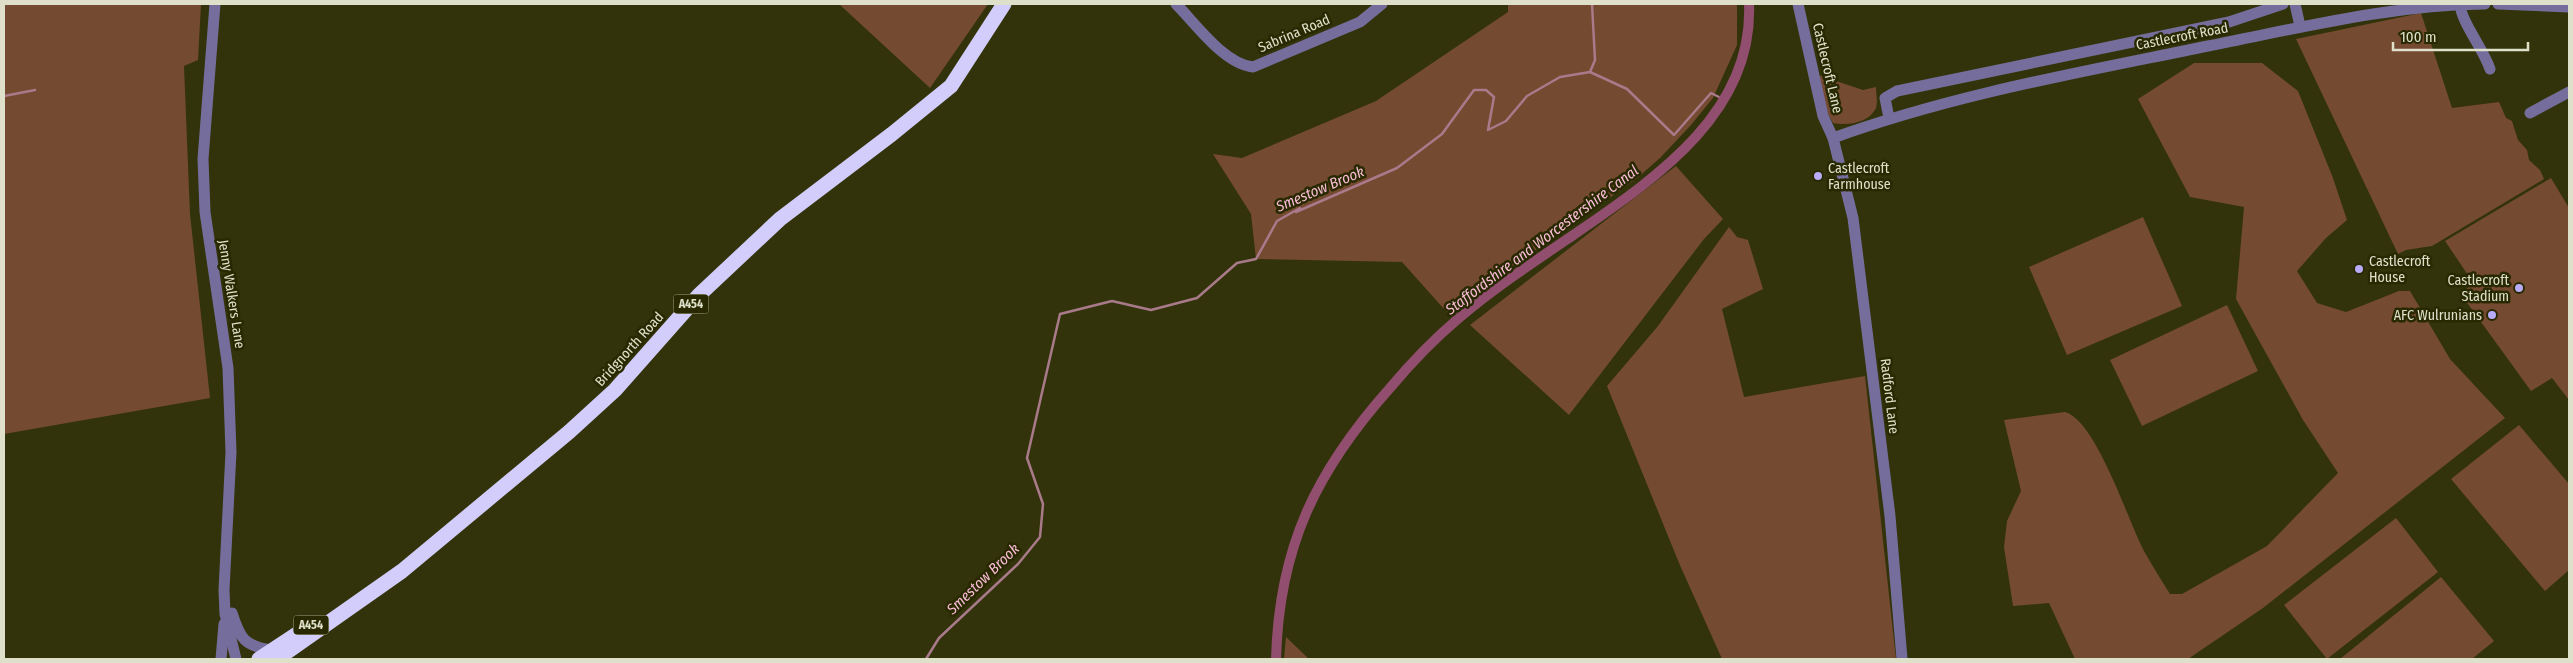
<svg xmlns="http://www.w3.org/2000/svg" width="2573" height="663" font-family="'Fira Sans Condensed',sans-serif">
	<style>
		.green { fill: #744a31 }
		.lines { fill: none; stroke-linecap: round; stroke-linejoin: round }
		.stream { stroke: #a87a8a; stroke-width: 2.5 }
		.canal { stroke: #914e6e; stroke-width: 10 }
		.minor { stroke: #756e9c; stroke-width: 11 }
		.highway { stroke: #d3cdfb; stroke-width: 15 }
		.poi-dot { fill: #b8abf7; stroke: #282900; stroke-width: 2 }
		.labels { text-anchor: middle; stroke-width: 5; stroke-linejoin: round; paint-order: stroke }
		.shield { fill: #282900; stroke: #a7a98d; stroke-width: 1 }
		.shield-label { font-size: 12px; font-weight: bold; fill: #dee0ca }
		.street-label { font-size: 14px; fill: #dee0ca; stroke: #282900 }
		.poi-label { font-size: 14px; fill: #dee0ca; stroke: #282900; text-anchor: start }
		.water-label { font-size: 15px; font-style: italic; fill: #fabdd7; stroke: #282900 }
	</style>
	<rect width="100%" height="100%" fill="#32330a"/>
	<g class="green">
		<path d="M 4,4 L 201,4 L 198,60 L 184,66 L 190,214 L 210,398 L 4,434 Z"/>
		<path d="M 839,4 L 988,4 L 930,88 Z"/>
		<path d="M 1508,4 L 1737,4 L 1737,45 L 1713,98 L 1691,125 L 1660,158 L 1636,179 L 1485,286 L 1467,300 L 1452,318 L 1402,262 L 1256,259 L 1251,214 L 1213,154 L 1242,158 L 1376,101 L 1508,12 Z"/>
		<path d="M 2421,13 L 2452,108 L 2499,102 L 2506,118 L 2512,121 L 2518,140 L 2527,150 L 2529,160 L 2540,170 L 2544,179 L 2432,246 L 2406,250 L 2398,254 L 2296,39 Z"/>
		<path d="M 2194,63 L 2262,63 L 2298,91 L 2333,178 L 2347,220 L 2326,238 L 2297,271 L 2317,303 L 2346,312 L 2399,291 L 2410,291 L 2450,359 L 2505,418 L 2263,608 L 2188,659 L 2075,659 L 2049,603 L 2013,606 L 2004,547 L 2007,521 L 2021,491 L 2004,420 L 2065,412 C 2096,420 2128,521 2144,551 C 2152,565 2161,580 2170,594 L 2182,594 L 2267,546 L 2338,473 L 2303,420 L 2236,299 L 2244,207 L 2190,197 L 2138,99 Z"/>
		<path d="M 1818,75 L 1863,90 L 1876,87 C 1876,93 1878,102 1876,108 C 1869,123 1847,126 1833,123 L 1824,106 Z"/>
		<path d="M 1676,166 L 1723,219 L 1704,239 L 1569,415 L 1470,325 Z"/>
		<path d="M 2551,178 L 2569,208 L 2569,400 L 2552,378 L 2531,391 L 2460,293 L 2474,284 L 2445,241 Z"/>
		<path d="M 2143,217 L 2182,306 L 2067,355 L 2029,267 Z"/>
		<path d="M 1729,227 L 1737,237 L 1748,240 L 1763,289 L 1722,309 L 1744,397 L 1865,376 L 1896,659 L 1722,659 L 1679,563 L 1607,386 L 1658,326 Z"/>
		<path d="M 2227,305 L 2258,371 L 2142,426 L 2110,360 Z"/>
		<path d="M 2519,425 L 2569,484 L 2569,570 L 2545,591 L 2451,479 Z"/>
		<path d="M 2396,518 L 2438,572 L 2327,659 L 2284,605 Z"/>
		<path d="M 2441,577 L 2494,641 L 2472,659 L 2340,659 Z"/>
		<path d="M 1286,637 L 1309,659 L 1284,659 Z"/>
	</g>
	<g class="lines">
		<g class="stream">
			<path d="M 1590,72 L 1627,89 L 1674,135 L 1711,93 L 1725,100"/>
			<path d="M 4,96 L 35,90"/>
			<path d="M 926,659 L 939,638 L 1018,564 L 1040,537 L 1043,504 L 1027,458 L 1060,314 L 1112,301 L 1151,310 L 1197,298 L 1237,263 L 1256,259 L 1277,221 L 1300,208 L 1296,212 L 1397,168 L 1442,134 L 1474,90 L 1486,90 L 1494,97 L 1488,130 L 1506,121 L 1527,96 L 1560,77 L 1590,72 L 1595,60 L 1592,4"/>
		</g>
		<path class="canal" d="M 1276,659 C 1279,547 1316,471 1390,388 C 1411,363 1434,339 1459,318 C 1493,289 1535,261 1572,236 C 1653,180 1754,114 1749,4"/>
		<g class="minor">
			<path d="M 215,4 L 203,159 L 205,212 L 228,368 L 231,452 L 224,590 L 225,614 L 236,659"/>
			<path d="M 1176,4 C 1196,24 1224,64 1253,67 L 1360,22 L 1382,4"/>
			<path d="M 1798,4 L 1823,116 L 1833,138 L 1853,218 L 1890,516 L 1902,659"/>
			<path d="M 2295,4 L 2300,26"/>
			<path d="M 2460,4 C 2461,22 2483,48 2490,69"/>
			<path d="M 2498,4 L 2569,7"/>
			<path d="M 2530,113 L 2569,92"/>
			<path d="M 1889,118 L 1885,98 L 1897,91 L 2229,22 L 2283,4"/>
			<path d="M 1833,138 C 1955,94 2082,72 2208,46 C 2300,28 2390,5 2485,4"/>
			<path d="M 232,613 C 240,638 244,646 271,650"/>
			<path d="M 221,659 L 224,624"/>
		</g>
		<g class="highway">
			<path d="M 259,659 L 303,630"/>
			<path d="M 277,659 L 402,571 L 569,432 L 615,390 L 699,295 L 780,219 L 892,134 L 951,86 L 1004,4"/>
		</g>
	</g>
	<g class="poi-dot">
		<circle cx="1818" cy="176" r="5"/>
		<circle cx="2359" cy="269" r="5"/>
		<circle cx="2519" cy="288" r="5"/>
		<circle cx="2492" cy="315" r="5"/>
	</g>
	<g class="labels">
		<g class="shield">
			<rect x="673.5" y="294.5" width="35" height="19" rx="4"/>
			<rect x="293.5" y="615.5" width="35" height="19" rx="4"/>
		</g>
		<g class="shield-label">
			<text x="691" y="308">A454</text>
			<text x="311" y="629">A454</text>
		</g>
		<g class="street-label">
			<text transform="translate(1294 33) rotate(-23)" y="5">Sabrina Road</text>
			<text transform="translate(2182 36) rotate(-11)" y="5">Castlecroft Road</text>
			<text transform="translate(1828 68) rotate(77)" y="5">Castlecroft Lane</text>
			<text transform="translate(232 294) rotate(81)" y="5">Jenny Walkers Lane</text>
			<text transform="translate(629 349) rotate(-48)" y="5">Bridgnorth Road</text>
			<text transform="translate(1890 396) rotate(83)" y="5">Radford Lane</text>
		</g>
		<g class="poi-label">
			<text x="1828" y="173">Castlecroft<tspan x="1828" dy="16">Farmhouse</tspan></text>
			<text x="2369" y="266">Castlecroft<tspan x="2369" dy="16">House</tspan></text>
			<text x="2509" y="285" text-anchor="end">Castlecroft<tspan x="2509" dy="16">Stadium</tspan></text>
			<text x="2482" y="320" text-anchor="end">AFC Wulrunians</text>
		</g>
		<g class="water-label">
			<text transform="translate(1320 189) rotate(-23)" y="5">Smestow Brook</text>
			<text transform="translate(1542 240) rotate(-37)" y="5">Staffordshire and Worcestershire Canal</text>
			<text transform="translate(983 579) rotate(-44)" y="5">Smestow Brook</text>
		</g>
	</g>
	<rect width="2573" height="663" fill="none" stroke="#dee0ca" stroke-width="10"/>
	<path d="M2393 42v8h135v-8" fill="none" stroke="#dee0ca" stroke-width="2.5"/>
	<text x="2400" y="42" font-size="15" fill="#dee0ca" stroke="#282900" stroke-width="4" paint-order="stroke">100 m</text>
</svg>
